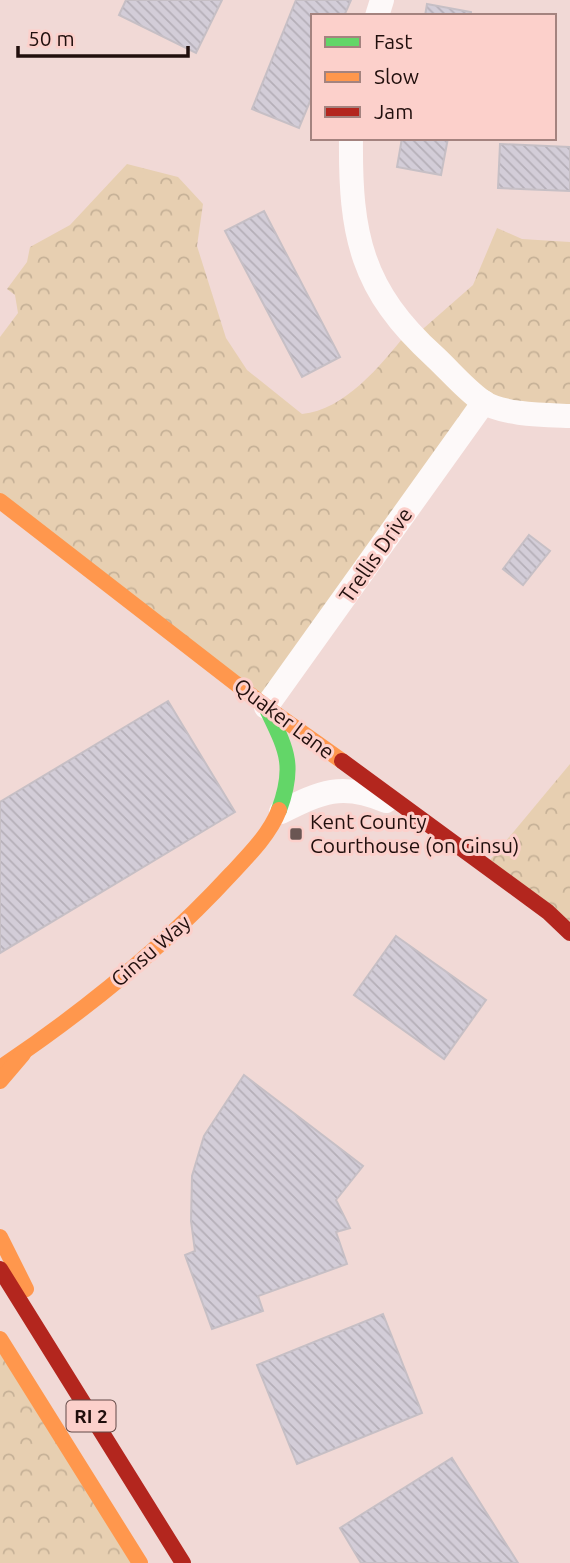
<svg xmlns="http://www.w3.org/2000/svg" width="570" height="1563" font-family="Ubuntu,sans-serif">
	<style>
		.forest { fill: url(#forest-crowns) }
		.building { fill: url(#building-back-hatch); stroke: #c6bfc5; stroke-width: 2 }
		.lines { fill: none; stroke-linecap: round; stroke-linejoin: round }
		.street { stroke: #fdf9f9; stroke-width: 24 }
		.fast { stroke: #63d668; stroke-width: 16 }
		.slow { stroke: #ff974d; stroke-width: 16 }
		.jam { stroke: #b3261e; stroke-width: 16 }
		.poi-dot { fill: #6a5653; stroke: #fcd0cb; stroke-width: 2.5 }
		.labels { text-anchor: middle; stroke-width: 6; stroke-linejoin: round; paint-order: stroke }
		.shield { fill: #fcd0cb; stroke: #634946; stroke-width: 2 }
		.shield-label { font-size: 19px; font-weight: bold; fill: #210f0d }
		.street-label { font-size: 21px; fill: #210f0d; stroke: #fcd0cb }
		.poi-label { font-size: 21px; fill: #210f0d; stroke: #fcd0cb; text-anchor: start }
	</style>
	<defs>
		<pattern id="forest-crowns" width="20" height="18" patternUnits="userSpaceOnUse" patternTransform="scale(1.75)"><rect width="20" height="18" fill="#e7cfb1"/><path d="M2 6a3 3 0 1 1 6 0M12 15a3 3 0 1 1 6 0" fill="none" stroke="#c6b197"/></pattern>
		<pattern id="building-back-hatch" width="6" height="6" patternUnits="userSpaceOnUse" patternTransform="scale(1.75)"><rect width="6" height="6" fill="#d3cdd8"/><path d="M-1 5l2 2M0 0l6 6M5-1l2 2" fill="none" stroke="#b5afb8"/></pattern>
	</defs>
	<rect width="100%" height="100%" fill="#f1d9d6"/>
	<g class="forest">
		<path d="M 127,164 L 178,177 L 203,204 L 197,246 L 226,338 L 247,370 L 302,414 C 345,410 381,365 406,334 L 416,335 L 473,285 L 497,228 L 522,239 L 570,242 L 570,418 L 490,406 L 269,706 L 0,503 L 0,337 L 18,313 L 15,295 L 7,289 L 27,262 L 30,247 L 70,225 Z"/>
		<path d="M 570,764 L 570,929 L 485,866 Z"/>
		<path d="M 0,1336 L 138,1563 L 0,1563 Z"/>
	</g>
	<g class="building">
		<path d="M 126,0 L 222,0 L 196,53 L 119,15 Z"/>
		<path d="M 296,0 L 351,0 L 344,16 L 313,16 L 313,94 L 299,128 L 252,109 Z"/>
		<path d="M 427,4 L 471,12 L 471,16 L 425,16 Z"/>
		<path d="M 402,138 L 448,138 L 441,175 L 397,167 Z"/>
		<path d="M 500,144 L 570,147 L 570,191 L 498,188 Z"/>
		<path d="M 264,211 L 340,357 L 302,377 L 225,231 Z"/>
		<path d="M 529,535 L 550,551 L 523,585 L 503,569 Z"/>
		<path d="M 168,701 L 235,812 L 0,953 L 0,802 Z"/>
		<path d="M 396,936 L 486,1000 L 444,1059 L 354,995 Z"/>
		<path d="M 244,1075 L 363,1166 L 336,1200 L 350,1228 L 336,1232 L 347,1264 L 258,1296 L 263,1311 L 212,1329 L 185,1255 L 195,1251 L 191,1221 L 192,1176 L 204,1136 Z"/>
		<path d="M 383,1314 L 422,1413 L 297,1464 L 257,1365 Z"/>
		<path d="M 452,1458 L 518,1563 L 361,1563 L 340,1528 Z"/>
	</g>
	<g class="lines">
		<g class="street">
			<path d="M 377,16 L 382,0"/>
			<path d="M 351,138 C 350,235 361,290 435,357 C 450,371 465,389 482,401 C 501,415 546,415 570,416"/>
			<path d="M 266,707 L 484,402"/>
			<path d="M 281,812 C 321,792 342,782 386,801"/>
		</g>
		<path class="fast" d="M 266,707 C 286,749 296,764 279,810"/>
		<g class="slow">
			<path d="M 0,501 L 266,707 L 342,761"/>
			<path d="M 0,1068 C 83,1012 163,948 231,874 C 248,856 270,834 279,810"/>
			<path d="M 0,1081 L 23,1054"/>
			<path d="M 0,1237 L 26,1289"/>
			<path d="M 0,1339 L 140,1563"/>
		</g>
		<g class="jam">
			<path d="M 342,761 L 548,912 L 570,933"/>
			<path d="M 0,1269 L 183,1563"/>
		</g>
	</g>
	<rect class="poi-dot" x="289" y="827" width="14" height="14" rx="3.5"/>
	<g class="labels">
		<rect class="shield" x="66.5" y="1400.5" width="49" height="31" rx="5"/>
		<g class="shield-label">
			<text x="91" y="1423">RI 2</text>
		</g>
		<g class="street-label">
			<text transform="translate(376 555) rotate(-55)" y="7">Trellis Drive</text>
			<text transform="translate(284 719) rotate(37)" y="7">Quaker Lane</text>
			<text transform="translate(151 951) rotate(-41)" y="7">Ginsu Way</text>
		</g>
		<g class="poi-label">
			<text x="310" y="829">Kent County<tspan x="310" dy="24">Courthouse (on Ginsu)</tspan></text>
		</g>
	</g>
	<rect x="311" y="14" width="245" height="126" fill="#fcd0cb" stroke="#a4837f" stroke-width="2"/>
	<rect x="325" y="37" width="35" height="10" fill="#63d668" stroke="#a4837f" stroke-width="2"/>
	<text x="374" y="49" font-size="21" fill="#210f0d">Fast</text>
	<rect x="325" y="72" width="35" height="10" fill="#ff974d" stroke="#a4837f" stroke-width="2"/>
	<text x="374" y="84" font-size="21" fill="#210f0d">Slow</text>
	<rect x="325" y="107" width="35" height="10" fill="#b3261e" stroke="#a4837f" stroke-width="2"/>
	<text x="374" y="119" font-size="21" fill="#210f0d">Jam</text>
	<path d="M18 46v10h170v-10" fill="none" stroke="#210f0d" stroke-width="3.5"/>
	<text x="28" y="46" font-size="21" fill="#210f0d" stroke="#fcd0cb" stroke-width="5" paint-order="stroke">50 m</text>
</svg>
